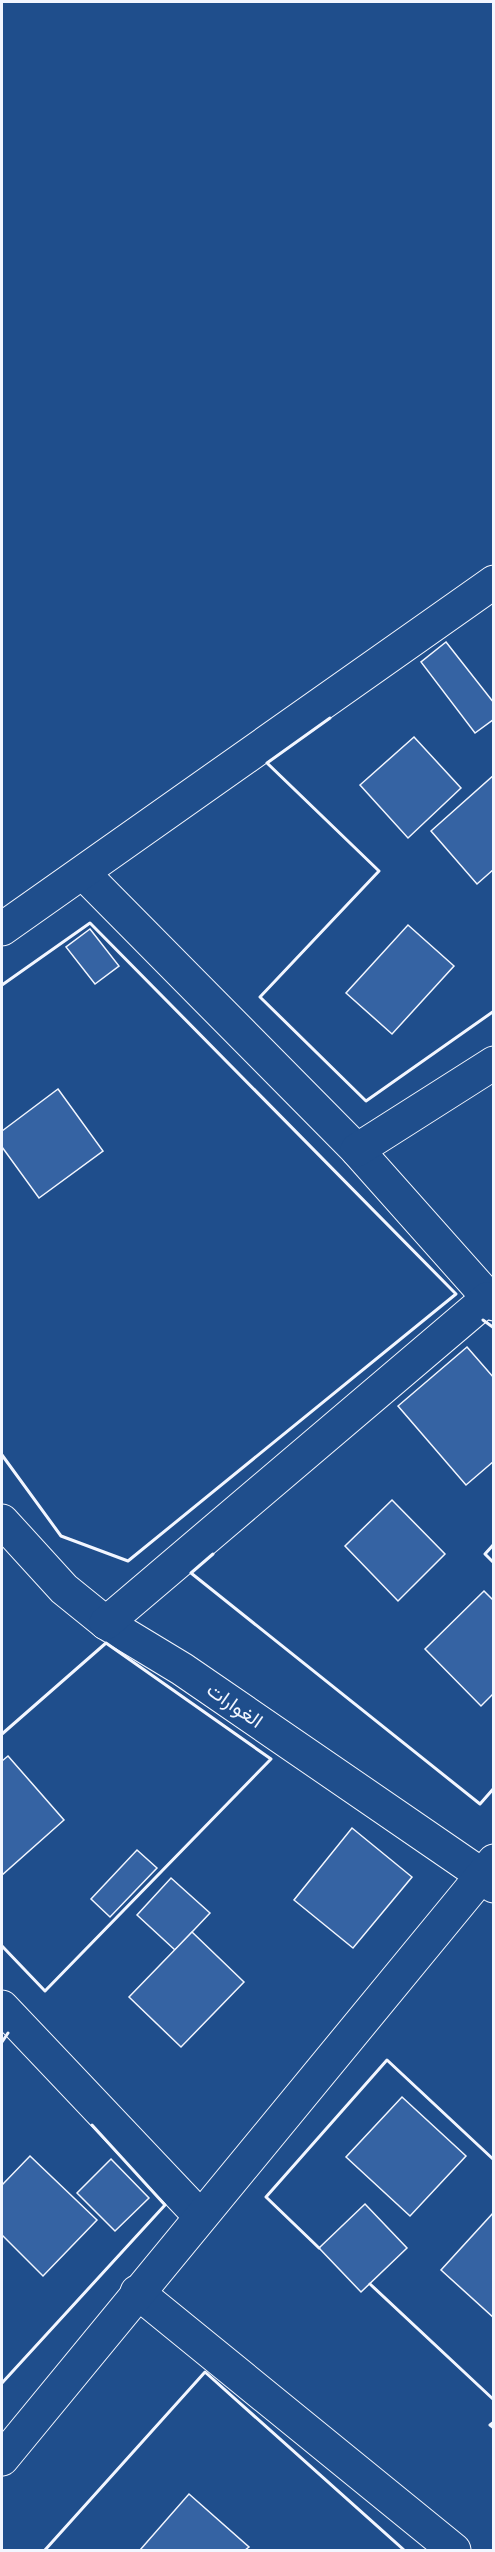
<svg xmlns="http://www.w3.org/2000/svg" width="495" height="2552" font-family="Cabin,Vazirmatn,sans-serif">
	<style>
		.building { fill: #3563a3; stroke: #f2f6ff; stroke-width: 1.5 }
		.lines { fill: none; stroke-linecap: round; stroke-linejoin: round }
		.minor-casing { stroke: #f2f6ff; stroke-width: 35 }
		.minor { stroke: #1f4e8c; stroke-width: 33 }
		.wall { stroke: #f2f6ff; stroke-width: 3 }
		.labels { text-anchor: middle; stroke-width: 4.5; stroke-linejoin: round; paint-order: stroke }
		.street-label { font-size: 20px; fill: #f2f6ff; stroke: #1f4e8c }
	</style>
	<rect width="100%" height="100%" fill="#1f4e8c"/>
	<g class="building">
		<path d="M 446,642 L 494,703 L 494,719 L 475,733 L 421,662 Z"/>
		<path d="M 414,737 L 461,788 L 408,838 L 360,785 Z"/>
		<path d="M 494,775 L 494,869 L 477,884 L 431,831 Z"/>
		<path d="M 408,925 L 454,966 L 392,1034 L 346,993 Z"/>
		<path d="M 90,929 L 119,966 L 95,984 L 66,947 Z"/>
		<path d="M 58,1089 L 103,1151 L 39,1198 L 2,1147 L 2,1131 Z"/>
		<path d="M 467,1347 L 494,1378 L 494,1461 L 466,1485 L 398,1406 Z"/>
		<path d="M 392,1500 L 445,1554 L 398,1601 L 345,1546 Z"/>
		<path d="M 484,1591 L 494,1601 L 494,1693 L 481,1706 L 425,1649 Z"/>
		<path d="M 8,1756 L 64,1820 L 2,1875 L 2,1761 Z"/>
		<path d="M 352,1828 L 412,1877 L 353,1948 L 294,1900 Z"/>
		<path d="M 137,1850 L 157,1868 L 110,1917 L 91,1899 Z"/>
		<path d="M 171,1878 L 210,1913 L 175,1950 L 137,1915 Z"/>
		<path d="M 192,1932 L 244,1982 L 181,2047 L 129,1997 Z"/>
		<path d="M 402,2097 L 466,2156 L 410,2216 L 346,2157 Z"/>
		<path d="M 30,2156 L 97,2220 L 43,2276 L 2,2235 L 2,2185 Z"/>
		<path d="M 111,2159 L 149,2198 L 115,2231 L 77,2193 Z"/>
		<path d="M 365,2204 L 407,2248 L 361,2292 L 319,2248 Z"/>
		<path d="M 494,2212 L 494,2318 L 441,2270 Z"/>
		<path d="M 189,2494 L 249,2547 L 245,2550 L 140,2550 Z"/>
	</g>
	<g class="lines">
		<g class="minor-casing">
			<g id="minor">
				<path d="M 83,873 L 357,1150 L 494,1304"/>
				<path d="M 2,929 L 494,582"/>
				<path d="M 357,1150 L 494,1063"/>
				<path d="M 2,1521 L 64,1589 L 106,1623 L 182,1669 L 482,1875 L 494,1886"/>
				<path d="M 106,1623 L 487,1299"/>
				<path d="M 2,2007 L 200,2216"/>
				<path d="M 137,2292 L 454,2550"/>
				<path d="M 2,2459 L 494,1861"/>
			</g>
		</g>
		<use href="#minor" class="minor"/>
		<g class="wall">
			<path d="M 330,718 L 267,763 L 379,871 L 260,997 L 366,1101 L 494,1011"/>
			<path d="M 2,985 L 90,923 L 456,1294 L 128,1561 L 61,1536 L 2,1455"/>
			<path d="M 483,1320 L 494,1328"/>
			<path d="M 494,1544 L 485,1554 L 494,1563"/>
			<path d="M 213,1554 L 191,1573 L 480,1804 L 494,1788"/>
			<path d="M 2,1734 L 106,1643 L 271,1759 L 45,1991 L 2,1946"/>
			<path d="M 2,2042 L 8,2033"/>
			<path d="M 319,2248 L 266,2197 L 387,2060 L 494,2160"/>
			<path d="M 370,2284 L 494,2400"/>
			<path d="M 2,2383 L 165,2205 L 92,2125"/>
			<path d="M 494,2422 L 490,2425 L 494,2428"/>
			<path d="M 45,2550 L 205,2372 L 404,2550"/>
		</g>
	</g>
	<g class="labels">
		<g class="street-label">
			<text transform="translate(235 1705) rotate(35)" y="7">الغوارات</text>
		</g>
	</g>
	<rect width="495" height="2552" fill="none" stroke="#f2f6ff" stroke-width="6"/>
</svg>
